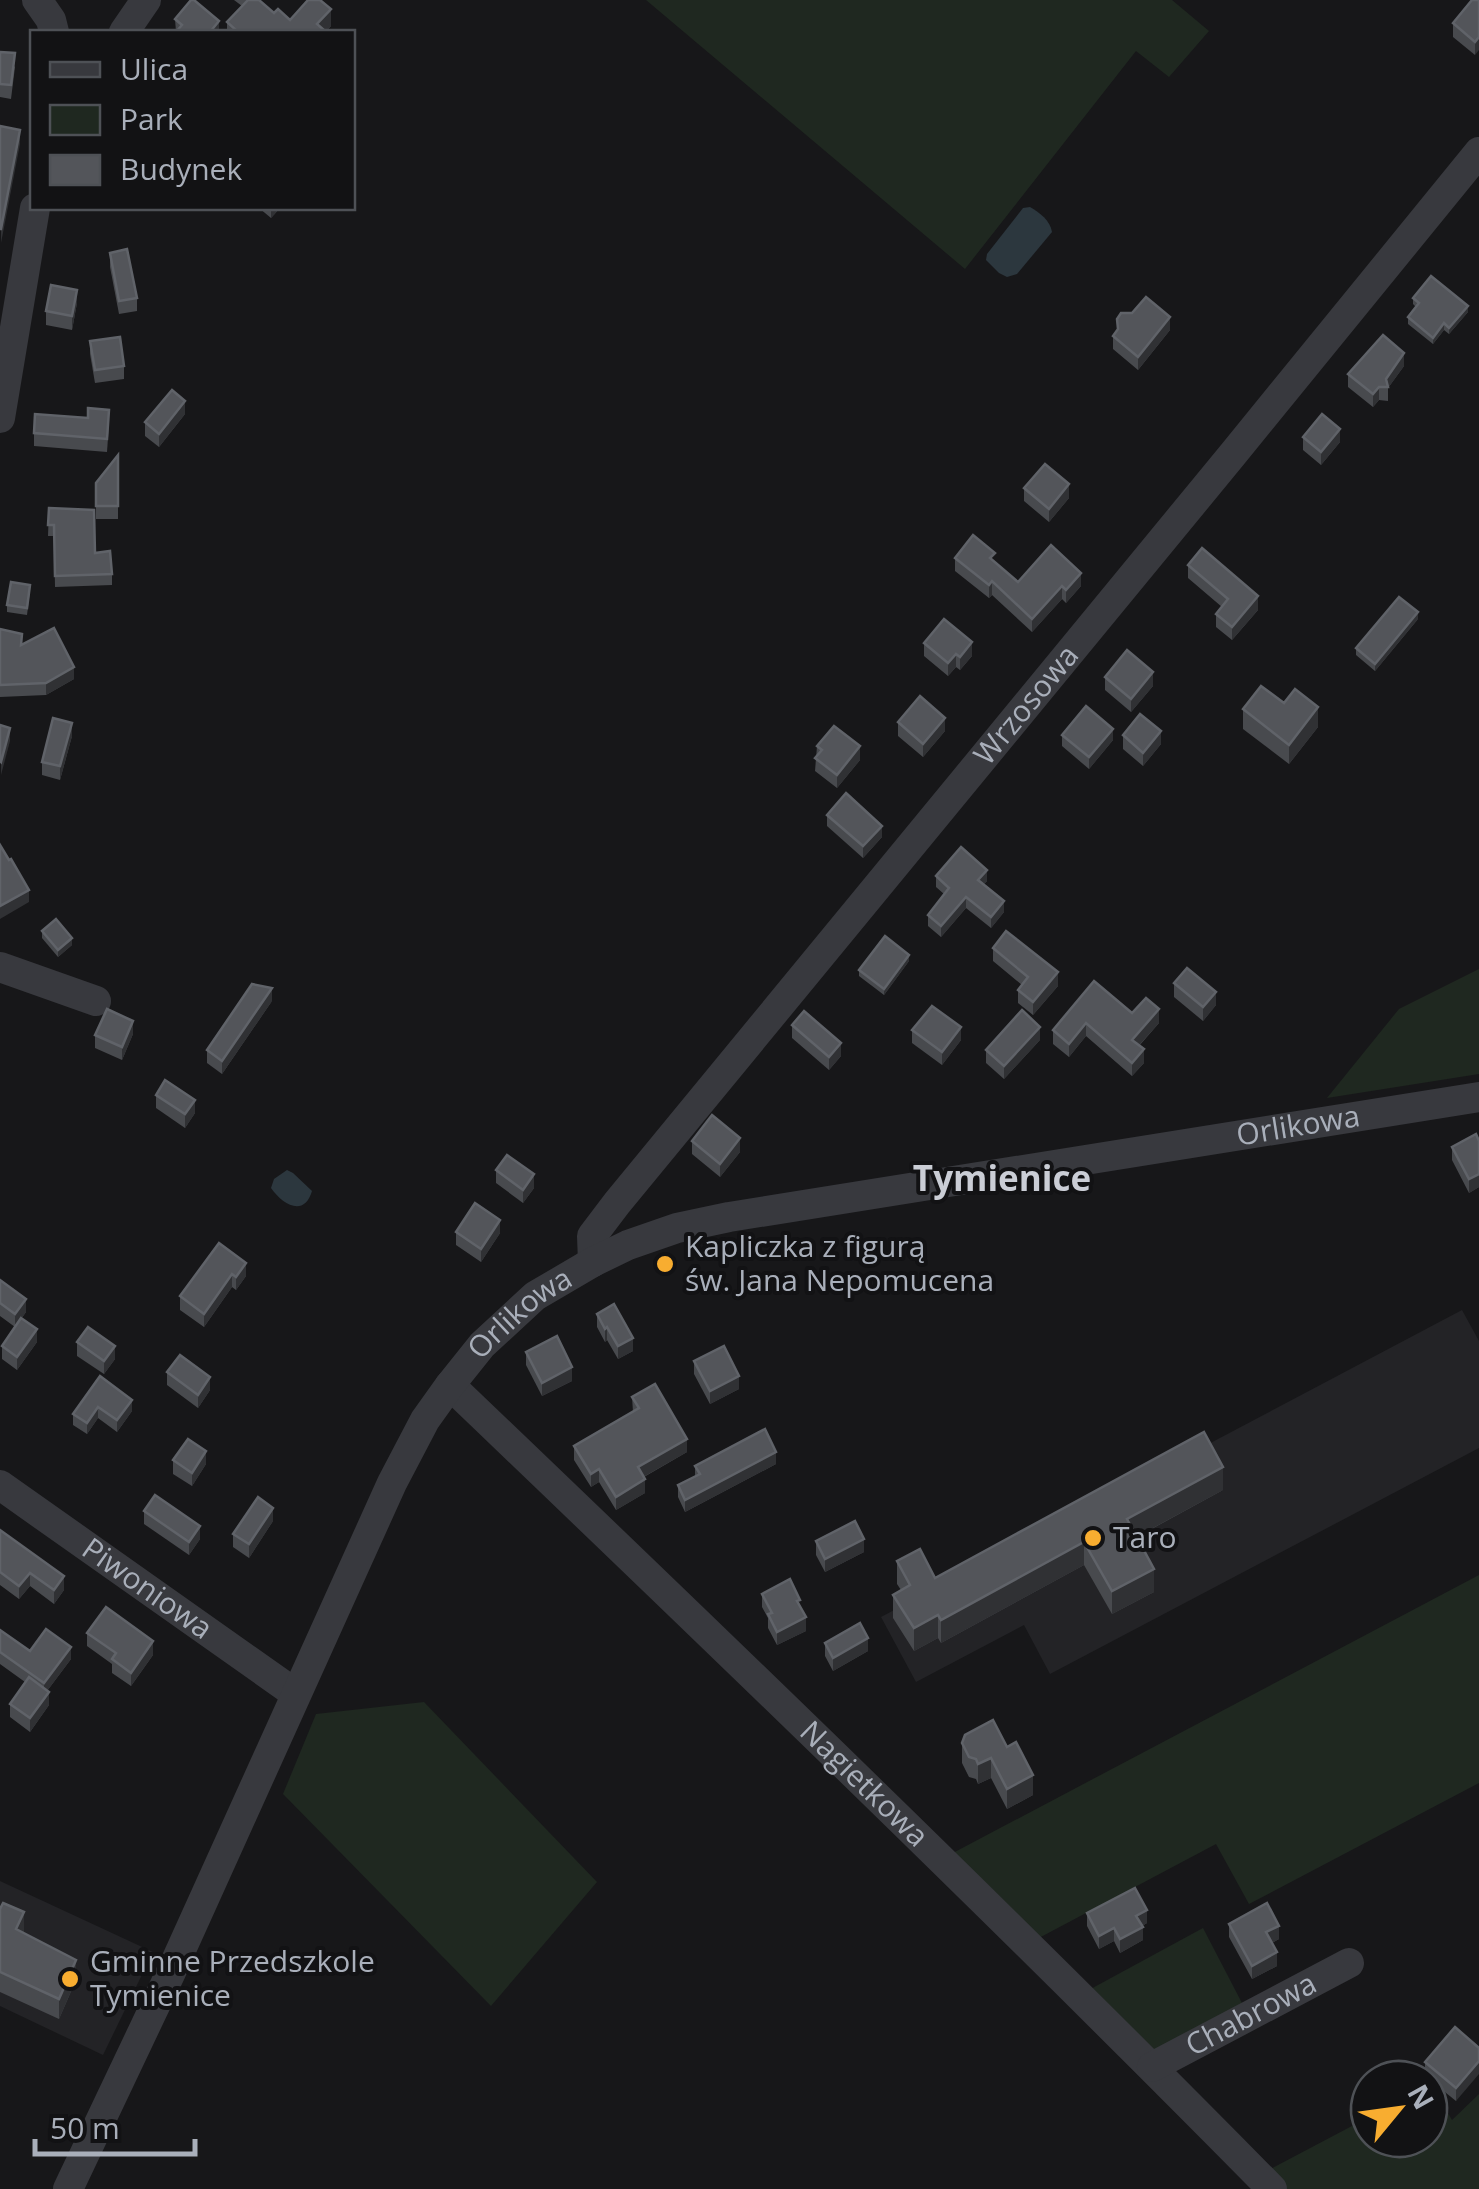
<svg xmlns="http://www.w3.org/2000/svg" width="1479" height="2189" font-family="'Open Sans',sans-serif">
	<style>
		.built { fill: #232326 }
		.green { fill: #1f2820 }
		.water { fill: #2c373e }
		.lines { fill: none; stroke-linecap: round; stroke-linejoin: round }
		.minor { stroke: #38393e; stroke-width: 30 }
		.wall { fill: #484a4e }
		.shaded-wall { fill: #303134 }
		.building { fill: #53555a; stroke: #606369; stroke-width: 2.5 }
		.poi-dot { fill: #f8ad30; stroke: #121214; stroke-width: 4 }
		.labels { text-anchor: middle; stroke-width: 8; stroke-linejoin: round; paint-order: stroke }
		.street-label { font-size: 30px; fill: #a9afba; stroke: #121214 }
		.poi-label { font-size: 30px; fill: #a9afba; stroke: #121214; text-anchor: start }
		.quarter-label { font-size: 35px; font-weight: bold; fill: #cacdd5; stroke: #121214 }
	</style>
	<rect width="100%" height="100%" fill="#171719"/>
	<g class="built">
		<path d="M 1462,1310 L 1479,1341 L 1479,1448 L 1050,1674 L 1024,1625 L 916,1682 L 881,1617 Z"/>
		<path d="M 0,1881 L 153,1952 L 103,2055 L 0,2006 Z"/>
	</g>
	<g class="green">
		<path d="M 646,0 L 1172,0 L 1209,31 L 1169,77 L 1136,51 L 965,269 Z"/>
		<path d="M 1479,969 L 1479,1074 L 1327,1098 L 1399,1009 Z"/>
		<path d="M 1479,1575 L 1479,1783 L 1249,1904 L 1216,1844 L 1037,1939 L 951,1854 Z"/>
		<path d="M 424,1702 L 597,1882 L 491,2006 L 283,1794 L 316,1714 Z"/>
		<path d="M 1203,1928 L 1243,2005 L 1150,2055 L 1087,1991 Z"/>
		<path d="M 1431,2084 L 1452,2120 L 1479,2094 L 1479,2189 L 1283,2189 L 1265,2172 L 1369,2117 L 1369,2139 L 1429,2139 Z"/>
	</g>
	<g class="water">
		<path d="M 1030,207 C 1040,213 1050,220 1052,232 L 1017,274 L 1007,277 L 999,273 L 986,260 L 987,254 L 1023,208 Z"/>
		<path d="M 287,1170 L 293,1173 L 312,1191 C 304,1218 282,1204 271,1188 L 274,1179 Z"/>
	</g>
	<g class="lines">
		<g class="minor">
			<path d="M 37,0 L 51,20 L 54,32"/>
			<path d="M 124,32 L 146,0"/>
			<path d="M 0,418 L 35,208"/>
			<path d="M 0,967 L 96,1001"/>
			<path id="s1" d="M 593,1262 L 592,1236 L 617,1203 L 1233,454 L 1479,152"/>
			<path id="s2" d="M 450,1385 C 727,1650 1003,1916 1272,2189"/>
			<path id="s3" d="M 0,1485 L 296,1694"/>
			<path id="s4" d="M 1152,2067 L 1349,1963"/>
			<path id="s5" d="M 68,2189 L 171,1972 L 392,1483 L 425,1420 L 450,1385 L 482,1345 L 535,1296 L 593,1262 L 628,1245 L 677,1228 L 729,1217 L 1479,1097"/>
		</g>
	</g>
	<g class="wall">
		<path d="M 234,0 L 259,0 L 274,13 L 290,20 L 331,26 L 325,32 L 227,32 L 227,22 L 242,6 Z"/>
		<path d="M 1479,0 L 1475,55 L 1453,37 L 1453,23 Z"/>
		<path d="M 175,19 L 219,32 L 176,32 Z"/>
		<path d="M 0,52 L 15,67 L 11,99 L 0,97 Z"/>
		<path d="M 259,208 L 280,208 L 271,218 Z"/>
		<path d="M 110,253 L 137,298 L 137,311 L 119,314 L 110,267 Z"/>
		<path d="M 1413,298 L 1468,312 L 1449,334 L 1444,330 L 1433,344 L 1408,324 L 1408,317 L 1416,307 L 1413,304 Z"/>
		<path d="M 77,303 L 72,330 L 46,325 L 46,311 Z"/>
		<path d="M 1132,313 L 1170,330 L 1138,370 L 1113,349 L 1113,336 L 1117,331 L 1117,319 Z"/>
		<path d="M 90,341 L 124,366 L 124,379 L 95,383 L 90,354 Z"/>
		<path d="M 1404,366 L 1388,388 L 1388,401 L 1379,400 L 1373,407 L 1348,387 L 1348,374 Z"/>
		<path d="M 185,414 L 159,447 L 145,436 L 145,422 Z"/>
		<path d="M 109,423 L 107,452 L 34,446 L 34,433 Z"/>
		<path d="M 1303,437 L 1340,442 L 1321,465 L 1303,450 Z"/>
		<path d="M 118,455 L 118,519 L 96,519 L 96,483 Z"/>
		<path d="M 1024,488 L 1069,498 L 1049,522 L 1024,501 Z"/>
		<path d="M 49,508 L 95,553 L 112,574 L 112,585 L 55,587 L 54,536 L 48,536 Z"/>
		<path d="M 955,558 L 995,562 L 1018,582 L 1081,586 L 1066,603 L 1062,599 L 1032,632 L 992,595 L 989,598 L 955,571 Z"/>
		<path d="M 1188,565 L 1258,610 L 1232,640 L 1216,627 L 1216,614 L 1222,607 L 1188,578 Z"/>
		<path d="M 30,591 L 27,615 L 7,612 L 7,605 Z"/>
		<path d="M 1418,619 L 1375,671 L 1356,655 L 1356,648 Z"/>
		<path d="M 0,629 L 22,644 L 74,679 L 46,695 L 0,697 Z"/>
		<path d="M 924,643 L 972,656 L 960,670 L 956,667 L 948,676 L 924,656 Z"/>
		<path d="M 1105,677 L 1153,686 L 1131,712 L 1105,690 Z"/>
		<path d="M 1284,703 L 1318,727 L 1289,764 L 1243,729 L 1243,709 Z"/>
		<path d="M 898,722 L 945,731 L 923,757 L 898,736 Z"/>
		<path d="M 1062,735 L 1113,740 L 1089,769 L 1062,746 Z"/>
		<path d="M 1123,735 L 1161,744 L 1143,766 L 1123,749 Z"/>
		<path d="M 72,736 L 60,780 L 42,775 L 42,762 Z"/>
		<path d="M 817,746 L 860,760 L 837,788 L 815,771 Z"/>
		<path d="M 827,815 L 882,837 L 863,858 L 827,826 Z"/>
		<path d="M 936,876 L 987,881 L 984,884 L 1004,912 L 991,928 L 966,908 L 941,937 L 928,926 L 928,915 L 944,894 L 936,887 Z"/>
		<path d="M 42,931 L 72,945 L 58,957 L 42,938 Z"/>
		<path d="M 993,948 L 1058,986 L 1033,1015 L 1018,1003 L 1018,990 L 1022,985 L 993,961 Z"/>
		<path d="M 909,961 L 884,995 L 859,976 L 859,970 Z"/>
		<path d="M 1174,983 L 1216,1005 L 1203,1021 L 1174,997 Z"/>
		<path d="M 272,1001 L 222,1074 L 207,1063 L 207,1050 Z"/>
		<path d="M 1132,1013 L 1159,1023 L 1139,1046 L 1144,1063 L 1132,1076 L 1086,1036 L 1069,1057 L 1053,1044 L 1053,1030 Z"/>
		<path d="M 792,1025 L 841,1056 L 829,1070 L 792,1038 Z"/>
		<path d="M 912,1030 L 961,1040 L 942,1065 L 912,1043 Z"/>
		<path d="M 133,1034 L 122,1060 L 95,1048 L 95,1035 Z"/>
		<path d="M 1040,1040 L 1004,1079 L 986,1063 L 986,1050 Z"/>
		<path d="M 156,1095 L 195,1113 L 185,1128 L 156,1108 Z"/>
		<path d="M 692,1141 L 740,1152 L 720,1177 L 692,1154 Z"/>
		<path d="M 1479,1141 L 1479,1187 L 1469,1193 L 1452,1160 L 1452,1147 Z"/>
		<path d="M 496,1170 L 534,1188 L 523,1203 L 496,1183 Z"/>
		<path d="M 456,1232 L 500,1233 L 481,1262 L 456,1245 Z"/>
		<path d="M 246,1263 L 246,1276 L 236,1290 L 232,1287 L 204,1327 L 180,1310 L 180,1296 Z"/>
		<path d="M 0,1280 L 26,1312 L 21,1319 L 37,1342 L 17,1370 L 2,1359 L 2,1346 L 15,1327 L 0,1316 Z"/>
		<path d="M 597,1314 L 633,1351 L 618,1359 L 607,1340 L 605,1342 L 597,1327 Z"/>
		<path d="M 77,1342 L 115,1359 L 104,1374 L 77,1356 Z"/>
		<path d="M 526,1352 L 572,1381 L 542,1396 L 526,1365 Z"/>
		<path d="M 694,1361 L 739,1389 L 710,1404 L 694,1374 Z"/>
		<path d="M 167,1372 L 210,1390 L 198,1408 L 167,1385 Z"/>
		<path d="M 100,1376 L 132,1411 L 117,1432 L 98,1418 L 87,1434 L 73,1425 L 73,1414 Z"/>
		<path d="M 632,1397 L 687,1452 L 644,1477 L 645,1493 L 616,1510 L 599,1482 L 591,1487 L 574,1460 L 574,1446 L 633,1412 Z"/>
		<path d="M 173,1460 L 206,1464 L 192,1486 L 173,1474 Z"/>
		<path d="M 776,1464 L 685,1512 L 678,1497 L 678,1485 L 695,1476 L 695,1466 Z"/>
		<path d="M 1223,1490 L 1137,1537 L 1154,1592 L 1112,1614 L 1084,1565 L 941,1643 L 938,1638 L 914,1651 L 893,1618 L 893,1595 L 901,1590 L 897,1584 L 897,1561 L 935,1578 Z"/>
		<path d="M 144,1511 L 200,1539 L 189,1555 L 144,1524 Z"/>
		<path d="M 273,1521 L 249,1558 L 233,1547 L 233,1534 Z"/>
		<path d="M 0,1530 L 64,1590 L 54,1604 L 30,1586 L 19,1599 L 0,1585 Z"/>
		<path d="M 816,1541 L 864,1552 L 825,1572 L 816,1555 Z"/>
		<path d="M 762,1594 L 800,1607 L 806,1631 L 777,1645 L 768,1628 L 768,1618 L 762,1607 Z"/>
		<path d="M 0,1630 L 30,1651 L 71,1659 L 47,1691 L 49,1705 L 30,1732 L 10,1717 L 10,1704 L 25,1682 L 0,1664 Z"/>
		<path d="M 87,1633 L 153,1655 L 131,1686 L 112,1673 L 112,1664 L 87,1646 Z"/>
		<path d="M 825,1643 L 868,1651 L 833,1671 L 825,1656 Z"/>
		<path d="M 962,1743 L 1007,1747 L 1033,1795 L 1007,1809 L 991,1778 L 978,1784 L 976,1779 L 969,1777 L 962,1763 Z"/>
		<path d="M 0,1909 L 23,1933 L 76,1980 L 59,2019 L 0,1992 Z"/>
		<path d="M 1087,1913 L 1147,1923 L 1142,1926 L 1143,1940 L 1120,1953 L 1114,1941 L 1099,1949 L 1087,1926 Z"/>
		<path d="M 1229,1924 L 1279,1939 L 1272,1943 L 1277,1966 L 1252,1979 L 1229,1937 Z"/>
		<path d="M 1479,2048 L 1456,2101 L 1425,2076 L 1425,2062 Z"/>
	</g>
	<g class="shaded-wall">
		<path d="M 331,9 L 331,26 L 325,32 L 317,32 L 317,24 Z"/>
		<path d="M 219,21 L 219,32 L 210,32 Z"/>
		<path d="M 1479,37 L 1479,50 L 1475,55 L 1475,42 Z"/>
		<path d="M 20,130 L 20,144 L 1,243 L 1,229 Z"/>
		<path d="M 271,208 L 280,208 L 271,218 Z"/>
		<path d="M 77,290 L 77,303 L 72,330 L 72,316 Z"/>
		<path d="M 1468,306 L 1468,312 L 1449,334 L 1449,328 Z"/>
		<path d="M 1170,317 L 1170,330 L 1138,370 L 1138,357 Z"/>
		<path d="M 1444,323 L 1444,330 L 1433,344 L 1433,338 Z"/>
		<path d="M 1404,353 L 1404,366 L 1388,388 L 1386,379 Z"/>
		<path d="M 1379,387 L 1379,400 L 1373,407 L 1373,394 Z"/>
		<path d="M 185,401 L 185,414 L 159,447 L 159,434 Z"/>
		<path d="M 1340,429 L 1340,442 L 1321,465 L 1321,452 Z"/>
		<path d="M 1069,484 L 1069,498 L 1049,522 L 1049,509 Z"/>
		<path d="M 1081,573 L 1081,586 L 1066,603 L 1066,590 Z"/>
		<path d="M 992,581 L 992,595 L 989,598 L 989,585 Z"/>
		<path d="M 1062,586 L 1062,599 L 1032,632 L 1032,619 Z"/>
		<path d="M 1258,596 L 1258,610 L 1232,640 L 1232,627 Z"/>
		<path d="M 1418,612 L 1418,619 L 1375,671 L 1375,664 Z"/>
		<path d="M 972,642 L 972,656 L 960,670 L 960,657 Z"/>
		<path d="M 956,654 L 956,667 L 948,676 L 948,663 Z"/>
		<path d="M 74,667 L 74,679 L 46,695 L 46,683 Z"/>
		<path d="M 1153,672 L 1153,686 L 1131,712 L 1131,699 Z"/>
		<path d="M 1318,707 L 1318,727 L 1289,764 L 1289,745 Z"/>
		<path d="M 945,718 L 945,731 L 923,757 L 923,744 Z"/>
		<path d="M 72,723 L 72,736 L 60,780 L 60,766 Z"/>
		<path d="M 10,728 L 10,741 L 1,775 L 1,762 Z"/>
		<path d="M 1113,729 L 1113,740 L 1089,769 L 1089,757 Z"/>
		<path d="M 1161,731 L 1161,744 L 1143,766 L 1143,753 Z"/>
		<path d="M 860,746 L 860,760 L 837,788 L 837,775 Z"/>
		<path d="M 882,826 L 882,837 L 863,858 L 863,846 Z"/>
		<path d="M 987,870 L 987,881 L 978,891 L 978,880 Z"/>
		<path d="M 29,890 L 29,902 L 0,919 L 0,906 Z"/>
		<path d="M 966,897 L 966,908 L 941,937 L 941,926 Z"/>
		<path d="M 1004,901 L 1004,912 L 991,928 L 991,917 Z"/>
		<path d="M 72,938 L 72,945 L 58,957 L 58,950 Z"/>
		<path d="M 909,955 L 909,961 L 884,995 L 884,989 Z"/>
		<path d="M 1058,972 L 1058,986 L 1033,1015 L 1033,1002 Z"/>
		<path d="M 272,988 L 272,1001 L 222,1074 L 222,1061 Z"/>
		<path d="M 1216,992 L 1216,1005 L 1203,1021 L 1203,1007 Z"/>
		<path d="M 1159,1009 L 1159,1023 L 1132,1053 L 1132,1040 Z"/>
		<path d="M 133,1021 L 133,1034 L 122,1060 L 122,1047 Z"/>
		<path d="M 1086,1023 L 1086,1036 L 1069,1057 L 1069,1044 Z"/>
		<path d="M 961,1027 L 961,1040 L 942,1065 L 942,1052 Z"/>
		<path d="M 1040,1027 L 1040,1040 L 1004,1079 L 1004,1066 Z"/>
		<path d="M 841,1043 L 841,1056 L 829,1070 L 829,1057 Z"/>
		<path d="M 1144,1049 L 1144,1063 L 1132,1076 L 1132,1063 Z"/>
		<path d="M 195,1100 L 195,1113 L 185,1128 L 185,1114 Z"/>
		<path d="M 740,1138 L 740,1152 L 720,1177 L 720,1164 Z"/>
		<path d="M 534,1174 L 534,1188 L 523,1203 L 523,1190 Z"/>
		<path d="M 1479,1174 L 1479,1187 L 1469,1193 L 1469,1179 Z"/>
		<path d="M 500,1220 L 500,1233 L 481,1262 L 481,1249 Z"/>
		<path d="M 246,1263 L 246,1276 L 236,1290 L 236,1277 Z"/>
		<path d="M 232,1274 L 232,1287 L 204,1327 L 204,1314 Z"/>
		<path d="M 26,1299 L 26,1312 L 15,1327 L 15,1314 Z"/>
		<path d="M 607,1327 L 607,1340 L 605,1342 L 605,1329 Z"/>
		<path d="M 37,1329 L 37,1342 L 17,1370 L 17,1357 Z"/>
		<path d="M 633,1338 L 633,1351 L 618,1359 L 618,1346 Z"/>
		<path d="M 115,1346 L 115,1359 L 104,1374 L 104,1361 Z"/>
		<path d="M 572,1367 L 572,1381 L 542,1396 L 542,1383 Z"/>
		<path d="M 739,1376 L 739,1389 L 710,1404 L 710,1391 Z"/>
		<path d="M 210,1377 L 210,1390 L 198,1408 L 198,1395 Z"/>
		<path d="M 132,1400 L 132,1411 L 117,1432 L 117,1420 Z"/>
		<path d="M 98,1407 L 98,1418 L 87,1434 L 87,1423 Z"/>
		<path d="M 687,1439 L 687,1452 L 638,1480 L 638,1467 Z"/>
		<path d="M 206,1451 L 206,1464 L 192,1486 L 192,1473 Z"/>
		<path d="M 776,1452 L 776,1464 L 685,1512 L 685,1500 Z"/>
		<path d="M 1223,1467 L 1223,1490 L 1127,1542 L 1127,1519 Z"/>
		<path d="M 599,1469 L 599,1482 L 591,1487 L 591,1474 Z"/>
		<path d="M 645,1479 L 645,1493 L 616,1510 L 616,1497 Z"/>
		<path d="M 273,1508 L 273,1521 L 249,1558 L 249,1544 Z"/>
		<path d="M 200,1526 L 200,1539 L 189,1555 L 189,1542 Z"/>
		<path d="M 864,1539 L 864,1552 L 825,1572 L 825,1559 Z"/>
		<path d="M 1084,1542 L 1084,1565 L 941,1643 L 941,1620 Z"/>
		<path d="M 1154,1569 L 1154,1592 L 1112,1614 L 1112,1591 Z"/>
		<path d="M 30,1573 L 30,1586 L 19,1599 L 19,1586 Z"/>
		<path d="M 64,1576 L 64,1590 L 54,1604 L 54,1590 Z"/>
		<path d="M 938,1615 L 938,1638 L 914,1651 L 914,1628 Z"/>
		<path d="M 806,1617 L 806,1631 L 777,1645 L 777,1632 Z"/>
		<path d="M 868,1638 L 868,1651 L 833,1671 L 833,1658 Z"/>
		<path d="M 153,1641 L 153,1655 L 131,1686 L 131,1673 Z"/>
		<path d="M 71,1647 L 71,1659 L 44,1695 L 44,1683 Z"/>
		<path d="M 49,1692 L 49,1705 L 30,1732 L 30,1718 Z"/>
		<path d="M 991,1758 L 991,1778 L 978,1784 L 978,1764 Z"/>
		<path d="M 1033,1775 L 1033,1795 L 1007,1809 L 1007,1789 Z"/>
		<path d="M 1147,1910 L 1147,1923 L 1136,1929 L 1136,1916 Z"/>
		<path d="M 24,1912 L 24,1932 L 16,1949 L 16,1929 Z"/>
		<path d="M 1279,1926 L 1279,1939 L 1266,1946 L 1266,1932 Z"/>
		<path d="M 1143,1927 L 1143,1940 L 1120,1953 L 1120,1939 Z"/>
		<path d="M 1114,1928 L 1114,1941 L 1099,1949 L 1099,1936 Z"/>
		<path d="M 1277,1952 L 1277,1966 L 1252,1979 L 1252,1966 Z"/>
		<path d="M 76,1960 L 76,1980 L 59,2019 L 59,1999 Z"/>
		<path d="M 1479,2061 L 1479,2074 L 1456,2101 L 1456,2088 Z"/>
	</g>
	<g class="building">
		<path d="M 191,0 L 194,0 L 219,21 L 210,32 L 176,32 L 182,25 L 175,19 Z"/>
		<path d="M 248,0 L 259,0 L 274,13 L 278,9 L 290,20 L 308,0 L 320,0 L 331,9 L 317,24 L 324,30 L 322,32 L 238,32 L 227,22 Z"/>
		<path d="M 1472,0 L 1479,0 L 1479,37 L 1475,42 L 1453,23 Z"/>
		<path d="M 0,52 L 15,53 L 11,85 L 0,84 Z"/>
		<path d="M 0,126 L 20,130 L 1,229 L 0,229 Z"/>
		<path d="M 127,249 L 137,298 L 119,301 L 110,253 Z"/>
		<path d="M 1431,276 L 1468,306 L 1449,328 L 1444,323 L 1433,338 L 1408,317 L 1419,303 L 1413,298 Z"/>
		<path d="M 51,285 L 77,290 L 72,316 L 46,311 Z"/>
		<path d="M 1146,297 L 1170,317 L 1138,357 L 1113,336 L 1118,329 L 1117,319 L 1121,313 L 1132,313 Z"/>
		<path d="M 1383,335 L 1404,353 L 1386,379 L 1388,387 L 1379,387 L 1373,394 L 1348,374 Z"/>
		<path d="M 120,337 L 124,366 L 95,370 L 90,341 Z"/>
		<path d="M 172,390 L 185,401 L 159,434 L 145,422 Z"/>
		<path d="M 88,408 L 109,410 L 107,439 L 34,433 L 35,414 L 88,418 Z"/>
		<path d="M 1322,414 L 1340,429 L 1321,452 L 1303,437 Z"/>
		<path d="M 118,455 L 118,506 L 96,506 L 96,483 Z"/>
		<path d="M 1045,464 L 1069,484 L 1049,509 L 1024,488 Z"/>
		<path d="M 49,508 L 94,510 L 95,553 L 110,551 L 112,574 L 55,576 L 54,525 L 48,525 Z"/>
		<path d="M 973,535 L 995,553 L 990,558 L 1018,582 L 1051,545 L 1081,573 L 1066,590 L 1062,586 L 1032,619 L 992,581 L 989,585 L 955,558 Z"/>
		<path d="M 1202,548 L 1258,596 L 1232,627 L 1216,614 L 1228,599 L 1188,565 Z"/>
		<path d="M 11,582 L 30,585 L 27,608 L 7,605 Z"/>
		<path d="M 1399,597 L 1418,612 L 1375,664 L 1356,648 Z"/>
		<path d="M 944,619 L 972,642 L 960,657 L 956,654 L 948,663 L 924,643 Z"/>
		<path d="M 54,628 L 74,667 L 46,683 L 0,685 L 0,629 L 22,634 L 21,645 Z"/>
		<path d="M 1127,650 L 1153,672 L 1131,699 L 1105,677 Z"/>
		<path d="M 1261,686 L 1284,703 L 1295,689 L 1318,707 L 1289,745 L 1243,709 Z"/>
		<path d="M 920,696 L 945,718 L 923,744 L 898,722 Z"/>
		<path d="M 1086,706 L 1113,729 L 1089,757 L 1062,735 Z"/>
		<path d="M 1140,714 L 1161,731 L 1143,753 L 1123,735 Z"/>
		<path d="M 53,718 L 72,723 L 60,766 L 42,762 Z"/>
		<path d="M 0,725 L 10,728 L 1,762 L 0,761 Z"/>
		<path d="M 834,726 L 860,746 L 837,775 L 815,758 L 822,750 L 817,746 Z"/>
		<path d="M 846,793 L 882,826 L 863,846 L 827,815 Z"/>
		<path d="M 0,845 L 9,860 L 11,859 L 29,890 L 0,906 Z"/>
		<path d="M 961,847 L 987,870 L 978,880 L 1004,901 L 991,917 L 966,897 L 941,926 L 928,915 L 949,888 L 936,876 Z"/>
		<path d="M 56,919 L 72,938 L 58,950 L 42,931 Z"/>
		<path d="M 1006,931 L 1058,972 L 1033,1002 L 1018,990 L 1028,977 L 993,948 Z"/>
		<path d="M 885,936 L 909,955 L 884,989 L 859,970 Z"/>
		<path d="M 1187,968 L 1216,992 L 1203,1007 L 1174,983 Z"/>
		<path d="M 1094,981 L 1132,1013 L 1146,998 L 1159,1009 L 1132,1040 L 1144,1049 L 1132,1063 L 1086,1023 L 1069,1044 L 1053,1030 Z"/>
		<path d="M 252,984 L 272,988 L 222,1061 L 207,1050 Z"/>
		<path d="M 932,1006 L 961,1027 L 942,1052 L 912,1030 Z"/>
		<path d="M 107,1009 L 133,1021 L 122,1047 L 95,1035 Z"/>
		<path d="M 1022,1010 L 1040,1027 L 1004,1066 L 986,1050 Z"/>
		<path d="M 804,1011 L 841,1043 L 829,1057 L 792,1025 Z"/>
		<path d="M 165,1080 L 195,1100 L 185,1114 L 156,1095 Z"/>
		<path d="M 712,1115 L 740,1138 L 720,1164 L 692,1141 Z"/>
		<path d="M 1476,1134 L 1479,1141 L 1479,1174 L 1469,1179 L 1452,1147 Z"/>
		<path d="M 507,1155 L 534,1174 L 523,1190 L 496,1170 Z"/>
		<path d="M 475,1203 L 500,1220 L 481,1249 L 456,1232 Z"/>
		<path d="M 219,1243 L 246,1263 L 236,1277 L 232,1274 L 204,1314 L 180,1296 Z"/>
		<path d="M 0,1280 L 26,1299 L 15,1314 L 0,1303 Z"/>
		<path d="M 614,1304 L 633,1338 L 618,1346 L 607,1327 L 605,1329 L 597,1314 Z"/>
		<path d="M 21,1318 L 37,1329 L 17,1357 L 2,1346 Z"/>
		<path d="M 88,1327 L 115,1346 L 104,1361 L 77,1342 Z"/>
		<path d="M 557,1336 L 572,1367 L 542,1383 L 526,1352 Z"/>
		<path d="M 724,1346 L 739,1376 L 710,1391 L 694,1361 Z"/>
		<path d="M 180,1355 L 210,1377 L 198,1395 L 167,1372 Z"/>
		<path d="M 100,1376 L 132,1400 L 117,1420 L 98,1407 L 87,1423 L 73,1414 Z"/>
		<path d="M 655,1384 L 687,1439 L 638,1467 L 645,1479 L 616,1497 L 599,1469 L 591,1474 L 574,1446 L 639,1408 L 632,1397 Z"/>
		<path d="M 765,1429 L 776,1452 L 685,1500 L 678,1485 L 700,1474 L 695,1466 Z"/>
		<path d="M 1204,1432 L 1223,1467 L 1127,1519 L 1154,1569 L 1112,1591 L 1084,1542 L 941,1620 L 938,1615 L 914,1628 L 893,1595 L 910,1585 L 897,1561 L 920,1549 L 935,1578 Z"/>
		<path d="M 188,1439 L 206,1451 L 192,1473 L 173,1460 Z"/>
		<path d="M 155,1495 L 200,1526 L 189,1542 L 144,1511 Z"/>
		<path d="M 258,1497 L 273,1508 L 249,1544 L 233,1534 Z"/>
		<path d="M 855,1521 L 864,1539 L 825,1559 L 816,1541 Z"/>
		<path d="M 0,1530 L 64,1576 L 54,1590 L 30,1573 L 19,1586 L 0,1572 Z"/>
		<path d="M 790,1579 L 800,1600 L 797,1601 L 806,1617 L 777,1632 L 768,1614 L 772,1613 L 762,1594 Z"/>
		<path d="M 106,1607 L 153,1641 L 131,1673 L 112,1659 L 116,1653 L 87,1633 Z"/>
		<path d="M 860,1623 L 868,1638 L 833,1658 L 825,1643 Z"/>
		<path d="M 46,1629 L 71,1647 L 44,1683 L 0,1652 L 0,1630 L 30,1651 Z"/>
		<path d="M 29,1677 L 49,1692 L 30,1718 L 10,1704 Z"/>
		<path d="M 993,1720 L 1007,1747 L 1016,1742 L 1033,1775 L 1007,1789 L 991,1758 L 978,1764 L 976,1759 L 969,1757 L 962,1743 L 965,1735 Z"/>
		<path d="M 1135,1888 L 1147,1910 L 1136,1916 L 1143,1927 L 1120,1939 L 1114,1928 L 1099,1936 L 1087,1913 Z"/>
		<path d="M 3,1903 L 24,1912 L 16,1929 L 76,1960 L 59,1999 L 0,1972 L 0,1909 Z"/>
		<path d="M 1267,1903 L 1279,1926 L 1266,1932 L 1277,1952 L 1252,1966 L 1229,1924 Z"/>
		<path d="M 1455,2027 L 1479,2048 L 1479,2061 L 1456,2088 L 1425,2062 Z"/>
	</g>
	<g class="poi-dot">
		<circle cx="665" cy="1264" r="10"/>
		<circle cx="1093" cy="1538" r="10"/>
		<circle cx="70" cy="1979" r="10"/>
	</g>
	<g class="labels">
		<g class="street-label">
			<text dy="10" stroke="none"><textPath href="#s1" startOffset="712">Wrzosowa</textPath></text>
			<text dy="10" stroke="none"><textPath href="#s5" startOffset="1802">Orlikowa</textPath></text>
			<text dy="10" stroke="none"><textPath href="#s5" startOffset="992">Orlikowa</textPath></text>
			<text dy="10" stroke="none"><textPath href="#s3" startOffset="180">Piwoniowa</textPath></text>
			<text dy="10" stroke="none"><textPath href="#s2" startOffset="575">Nagietkowa</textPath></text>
			<text dy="10" stroke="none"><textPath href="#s4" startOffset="112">Chabrowa</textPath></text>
		</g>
		<g class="poi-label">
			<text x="685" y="1257">Kapliczka z figurą<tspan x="685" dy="34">św. Jana Nepomucena</tspan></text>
			<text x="1113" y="1548">Taro</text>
			<text x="90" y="1972">Gminne Przedszkole<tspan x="90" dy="34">Tymienice</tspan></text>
		</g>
		<g class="quarter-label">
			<text x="1002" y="1191">Tymienice</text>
		</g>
	</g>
	<rect x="30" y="30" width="325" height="180" fill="#121214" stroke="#4e5156" stroke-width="2.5"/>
	<rect x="50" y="62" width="50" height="15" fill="#38393e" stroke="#4e5156" stroke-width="2.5"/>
	<text x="120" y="80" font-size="30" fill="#a9afba">Ulica</text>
	<rect x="50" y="105" width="50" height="30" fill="#1f2820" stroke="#4e5156" stroke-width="2.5"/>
	<text x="120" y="130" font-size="30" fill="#a9afba">Park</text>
	<rect x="50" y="155" width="50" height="30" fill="#53555a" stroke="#4e5156" stroke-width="2.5"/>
	<text x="120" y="180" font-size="30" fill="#a9afba">Budynek</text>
	<g transform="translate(1399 2109) rotate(61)"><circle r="48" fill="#121214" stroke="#4e5156" stroke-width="2.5"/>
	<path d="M0-8L18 38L0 25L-18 38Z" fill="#f8ad30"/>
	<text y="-15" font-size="28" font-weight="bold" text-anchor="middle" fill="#a9afba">N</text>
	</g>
	<path d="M35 2139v15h160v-15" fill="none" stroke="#a9afba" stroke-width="5"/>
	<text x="50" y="2139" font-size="30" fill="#a9afba" stroke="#121214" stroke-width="8" paint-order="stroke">50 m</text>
</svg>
